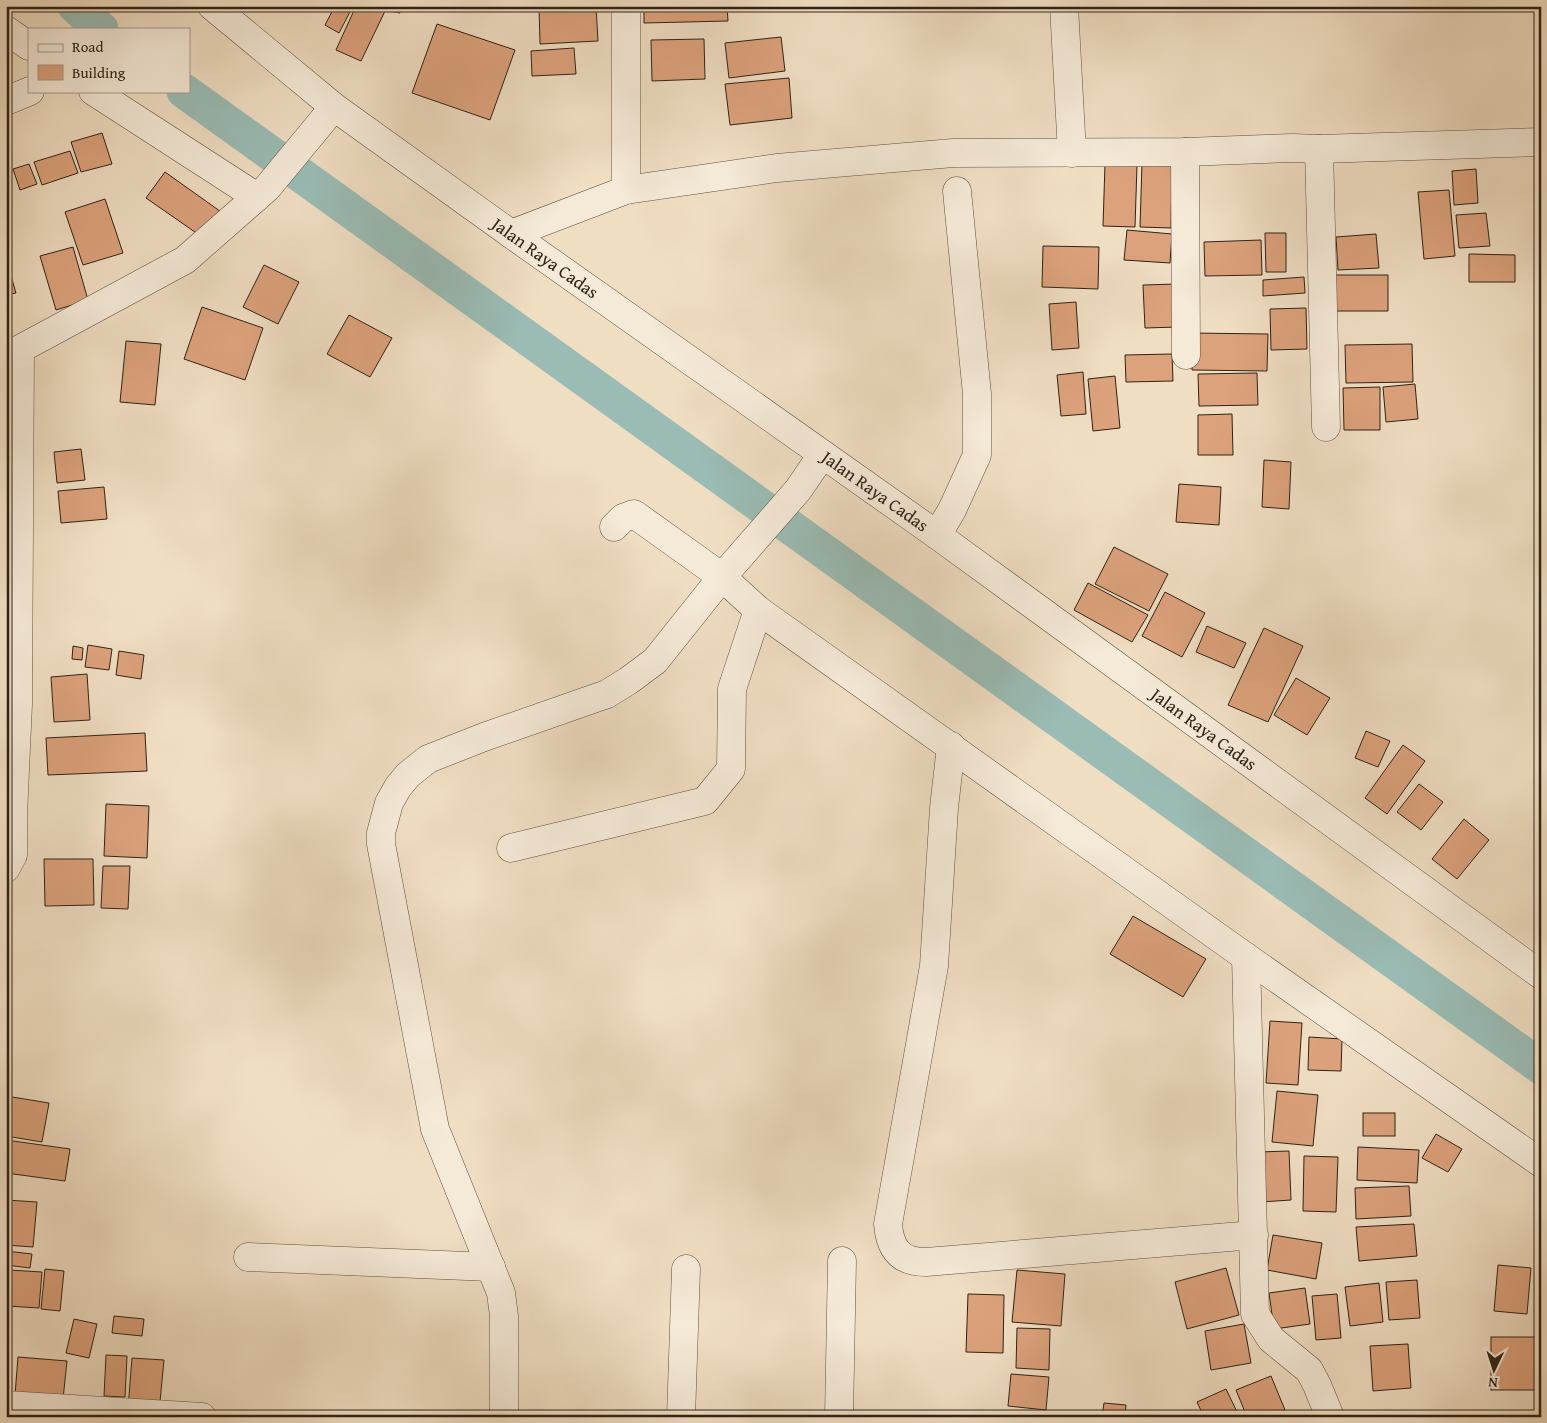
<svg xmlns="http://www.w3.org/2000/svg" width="1547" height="1423" font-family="'Gentium Book Plus',serif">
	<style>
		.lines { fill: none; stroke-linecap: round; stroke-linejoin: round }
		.canal { stroke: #9abcb5; stroke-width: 35 }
		.building { fill: #dca27c; stroke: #2f2217 }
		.minor-casing { stroke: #5f5142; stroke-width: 29 }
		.minor { stroke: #f5ead8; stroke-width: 28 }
		.labels { text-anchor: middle; stroke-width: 4.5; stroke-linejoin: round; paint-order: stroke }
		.street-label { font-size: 18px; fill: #2f2217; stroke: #f5ead8 }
	</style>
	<rect width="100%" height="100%" fill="#f0dec3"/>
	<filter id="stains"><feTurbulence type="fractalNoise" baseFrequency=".004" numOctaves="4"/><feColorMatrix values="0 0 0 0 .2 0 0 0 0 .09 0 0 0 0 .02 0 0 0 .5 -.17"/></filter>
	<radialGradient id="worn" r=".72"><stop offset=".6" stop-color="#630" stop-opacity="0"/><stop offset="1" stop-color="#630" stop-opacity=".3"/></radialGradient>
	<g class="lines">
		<g class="canal">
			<path d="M 75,6 L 101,29"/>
			<path d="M 184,91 L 1541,1067"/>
		</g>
	</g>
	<g class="building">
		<path d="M 335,6 L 353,6 L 339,33 L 325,25 Z"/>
		<path d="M 356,6 L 381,6 L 386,9 L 361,61 L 336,50 Z"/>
		<path d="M 390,6 L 401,6 L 400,13 L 389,11 Z"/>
		<path d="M 539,6 L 596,6 L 598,41 L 540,44 Z"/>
		<path d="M 644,6 L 727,6 L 728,21 L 644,23 Z"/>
		<path d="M 437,24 L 515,50 L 490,120 L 412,93 Z"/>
		<path d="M 781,37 L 785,71 L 729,78 L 725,43 Z"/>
		<path d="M 704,39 L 705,79 L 652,81 L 651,40 Z"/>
		<path d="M 574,48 L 576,74 L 532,76 L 531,51 Z"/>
		<path d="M 789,78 L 792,118 L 730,125 L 725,84 Z"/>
		<path d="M 102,133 L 112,164 L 81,172 L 71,142 Z"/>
		<path d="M 70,151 L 78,173 L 42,185 L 34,162 Z"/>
		<path d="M 1142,163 L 1172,164 L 1171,228 L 1140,227 Z"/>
		<path d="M 29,164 L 37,184 L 20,190 L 13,169 Z"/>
		<path d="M 1105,164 L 1137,165 L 1135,227 L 1103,226 Z"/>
		<path d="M 1476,169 L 1478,203 L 1454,205 L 1452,171 Z"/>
		<path d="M 165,172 L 224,214 L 205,239 L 146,198 Z"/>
		<path d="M 1449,190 L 1455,256 L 1424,259 L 1418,192 Z"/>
		<path d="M 105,199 L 123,253 L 83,265 L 65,212 Z"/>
		<path d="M 1486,213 L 1490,246 L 1459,248 L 1456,215 Z"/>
		<path d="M 1127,230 L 1172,234 L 1170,263 L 1124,260 Z"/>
		<path d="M 1265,233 L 1286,233 L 1286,272 L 1266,272 Z"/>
		<path d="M 1376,234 L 1379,268 L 1338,270 L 1336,237 Z"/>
		<path d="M 1261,240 L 1262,275 L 1205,276 L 1204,242 Z"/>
		<path d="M 1043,246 L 1099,247 L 1098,289 L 1042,287 Z"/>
		<path d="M 73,247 L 88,300 L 56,310 L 40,256 Z"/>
		<path d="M 1469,254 L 1515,255 L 1515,282 L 1469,282 Z"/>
		<path d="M 6,259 L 16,293 L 6,295 Z"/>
		<path d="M 264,265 L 299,282 L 278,324 L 243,307 Z"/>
		<path d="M 1331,275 L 1388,275 L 1388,311 L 1330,311 Z"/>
		<path d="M 1304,277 L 1305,293 L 1263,296 L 1263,280 Z"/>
		<path d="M 1176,284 L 1178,327 L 1145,328 L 1143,285 Z"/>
		<path d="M 1076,302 L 1079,348 L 1052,350 L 1049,304 Z"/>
		<path d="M 202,307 L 263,328 L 245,380 L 184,359 Z"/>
		<path d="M 1306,308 L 1307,349 L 1271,350 L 1270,309 Z"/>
		<path d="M 349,315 L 392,338 L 370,377 L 327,354 Z"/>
		<path d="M 1192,333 L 1268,334 L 1267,371 L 1192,370 Z"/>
		<path d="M 126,341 L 161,344 L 155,405 L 120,402 Z"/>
		<path d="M 1412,344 L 1413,382 L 1346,383 L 1345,345 Z"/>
		<path d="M 1172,354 L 1173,381 L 1126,382 L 1125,355 Z"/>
		<path d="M 1083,372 L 1086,414 L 1061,416 L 1057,375 Z"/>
		<path d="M 1257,373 L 1258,405 L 1199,406 L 1198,374 Z"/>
		<path d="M 1115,376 L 1120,428 L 1093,431 L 1088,379 Z"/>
		<path d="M 1415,384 L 1418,419 L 1386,422 L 1383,387 Z"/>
		<path d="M 1380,387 L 1380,430 L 1344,430 L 1343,388 Z"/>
		<path d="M 1232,414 L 1233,455 L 1198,455 L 1198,415 Z"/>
		<path d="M 81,449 L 85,480 L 57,483 L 54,452 Z"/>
		<path d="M 1264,460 L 1291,462 L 1289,509 L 1262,507 Z"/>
		<path d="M 1179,484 L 1221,487 L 1219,525 L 1176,522 Z"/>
		<path d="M 104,487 L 107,519 L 61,523 L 58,491 Z"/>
		<path d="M 1114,547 L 1168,574 L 1149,611 L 1095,584 Z"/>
		<path d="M 1088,583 L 1148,615 L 1132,642 L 1074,610 Z"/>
		<path d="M 1165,592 L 1205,613 L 1182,657 L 1142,636 Z"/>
		<path d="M 1207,626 L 1246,643 L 1234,668 L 1196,652 Z"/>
		<path d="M 1264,628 L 1303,646 L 1268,722 L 1228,705 Z"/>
		<path d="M 88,645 L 112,649 L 109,670 L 85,667 Z"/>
		<path d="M 73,646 L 83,648 L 82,660 L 72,659 Z"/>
		<path d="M 119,651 L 144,655 L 141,679 L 116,675 Z"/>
		<path d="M 87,674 L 90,720 L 54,722 L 51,677 Z"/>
		<path d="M 1296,678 L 1330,698 L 1307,735 L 1274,715 Z"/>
		<path d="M 1366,731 L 1390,741 L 1378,767 L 1355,758 Z"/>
		<path d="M 145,733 L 147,771 L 48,775 L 46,738 Z"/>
		<path d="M 1403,745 L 1425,761 L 1387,814 L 1365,798 Z"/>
		<path d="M 1419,784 L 1443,802 L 1421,830 L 1397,812 Z"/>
		<path d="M 106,804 L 149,806 L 147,858 L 104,856 Z"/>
		<path d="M 1464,819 L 1489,840 L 1457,879 L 1432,859 Z"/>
		<path d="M 44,859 L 93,859 L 94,905 L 45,906 Z"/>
		<path d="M 103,866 L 130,866 L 128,909 L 101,908 Z"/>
		<path d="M 1133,916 L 1206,959 L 1183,997 L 1110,954 Z"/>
		<path d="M 1270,1021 L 1302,1023 L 1298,1085 L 1266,1083 Z"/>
		<path d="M 1309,1037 L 1342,1039 L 1341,1071 L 1308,1070 Z"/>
		<path d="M 1277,1091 L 1318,1095 L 1313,1146 L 1272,1142 Z"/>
		<path d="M 6,1096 L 49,1103 L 42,1142 L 6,1136 Z"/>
		<rect x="1363" y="1113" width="32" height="23"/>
		<path d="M 1436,1134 L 1462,1149 L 1448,1172 L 1422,1158 Z"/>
		<path d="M 6,1140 L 70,1149 L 65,1181 L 6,1173 Z"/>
		<path d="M 1358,1147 L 1419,1150 L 1417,1183 L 1357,1180 Z"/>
		<path d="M 1289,1151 L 1291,1200 L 1261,1202 L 1258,1152 Z"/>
		<path d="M 1304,1156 L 1338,1157 L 1336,1212 L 1303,1211 Z"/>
		<path d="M 1409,1186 L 1411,1216 L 1356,1219 L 1355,1188 Z"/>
		<path d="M 6,1200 L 37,1202 L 33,1247 L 6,1245 Z"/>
		<path d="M 1414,1224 L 1417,1256 L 1359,1261 L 1356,1227 Z"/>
		<path d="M 1273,1235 L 1322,1243 L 1316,1279 L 1267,1270 Z"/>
		<path d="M 6,1251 L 32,1254 L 30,1268 L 6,1265 Z"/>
		<path d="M 1498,1265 L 1531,1268 L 1527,1314 L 1494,1311 Z"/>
		<path d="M 1226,1268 L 1239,1315 L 1187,1329 L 1175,1282 Z"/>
		<path d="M 45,1269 L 64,1271 L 60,1311 L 41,1309 Z"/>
		<path d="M 9,1270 L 42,1272 L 39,1308 L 7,1306 Z"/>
		<path d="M 1017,1270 L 1065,1274 L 1061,1326 L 1012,1322 Z"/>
		<path d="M 1417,1280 L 1420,1318 L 1389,1320 L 1386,1282 Z"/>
		<path d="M 1379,1283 L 1383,1322 L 1350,1326 L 1345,1287 Z"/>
		<path d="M 1305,1288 L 1310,1324 L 1274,1329 L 1269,1293 Z"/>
		<path d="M 968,1294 L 1004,1295 L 1003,1353 L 966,1352 Z"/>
		<path d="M 1337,1294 L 1341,1338 L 1316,1340 L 1312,1296 Z"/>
		<path d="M 114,1316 L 144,1319 L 142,1336 L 112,1333 Z"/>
		<path d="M 74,1319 L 97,1324 L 89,1358 L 66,1353 Z"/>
		<path d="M 1244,1324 L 1251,1363 L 1211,1370 L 1205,1331 Z"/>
		<path d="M 1017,1328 L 1050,1329 L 1049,1370 L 1016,1368 Z"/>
		<rect x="1491" y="1337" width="46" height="53"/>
		<path d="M 1408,1344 L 1411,1388 L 1373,1391 L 1370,1346 Z"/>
		<path d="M 106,1355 L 127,1356 L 125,1397 L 104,1396 Z"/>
		<path d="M 18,1357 L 67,1361 L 63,1399 L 15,1395 Z"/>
		<path d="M 132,1358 L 164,1360 L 159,1412 L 128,1409 Z"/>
		<path d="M 1011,1374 L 1049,1377 L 1046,1410 L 1008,1406 Z"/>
		<path d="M 1271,1376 L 1285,1410 L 1269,1417 L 1247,1417 L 1236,1390 Z"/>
		<path d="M 1226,1389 L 1239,1416 L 1204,1417 L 1197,1402 Z"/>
		<path d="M 1104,1403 L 1126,1405 L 1125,1417 L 1102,1417 Z"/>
	</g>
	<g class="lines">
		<g class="minor-casing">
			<g id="minor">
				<path id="s1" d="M 212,6 L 334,107 L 511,234 L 937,535 L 1541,975"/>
				<path d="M 1064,6 L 1072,153"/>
				<path d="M 6,30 L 29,46"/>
				<path d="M 93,91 L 257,197"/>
				<path d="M 6,101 L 30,91"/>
				<path d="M 1319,149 L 1326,427"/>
				<path d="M 1185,152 L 1186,355"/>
				<path d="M 626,190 L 626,6"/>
				<path d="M 511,234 L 626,190 L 777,168 L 953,153 L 1185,152 L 1293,148 L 1319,149 L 1541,142"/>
				<path d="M 614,527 L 623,518 L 634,514 L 722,577 L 758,610 L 1246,957 L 1541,1163"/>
				<path d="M 937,535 L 952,510 L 977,455 L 977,394 L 957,191"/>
				<path d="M 951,746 L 944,808 L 934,966 L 888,1224 C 890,1249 900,1262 926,1262 L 1254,1235"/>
				<path d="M 511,848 L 705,801 L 731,769 L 732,689 L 758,610"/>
				<path d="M 6,868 L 13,855 L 13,815 L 18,704 L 20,349 L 185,260 L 267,188 L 334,107"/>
				<path d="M 1246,957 L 1255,1314 L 1271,1339 L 1309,1370 L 1317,1385 L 1330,1417"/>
				<path d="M 248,1257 L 491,1267"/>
				<path d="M 6,1405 L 202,1417"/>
				<path d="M 504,1417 L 504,1316 L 501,1293 L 435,1129 L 381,844 L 381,833 L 389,803 L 398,787 L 408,775 L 428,759 L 484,737 L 607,694 L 628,681 L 655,661 L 722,577 L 798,490 L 822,455"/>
				<path d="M 681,1417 L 686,1269"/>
				<path d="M 839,1417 L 842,1261"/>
			</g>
		</g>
		<use href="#minor" class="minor"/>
	</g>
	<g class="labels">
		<g class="street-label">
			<text dy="6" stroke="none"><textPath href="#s1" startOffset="418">Jalan Raya Cadas</textPath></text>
			<text dy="6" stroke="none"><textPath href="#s1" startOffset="822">Jalan Raya Cadas</textPath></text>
			<text dy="6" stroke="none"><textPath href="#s1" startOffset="1228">Jalan Raya Cadas</textPath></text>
		</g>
	</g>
	<rect width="1547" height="1423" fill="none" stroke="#f0dec3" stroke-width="25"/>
	<rect x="8" y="8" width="1532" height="1408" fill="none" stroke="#2f2217" stroke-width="2.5"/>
	<rect x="12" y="12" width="1522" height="1398" fill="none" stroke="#2f2217"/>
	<rect x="28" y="28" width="162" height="65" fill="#f5ead8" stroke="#a69a8b"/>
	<rect x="38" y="44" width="25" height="8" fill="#f5ead8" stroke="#a69a8b"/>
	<text x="72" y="52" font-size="15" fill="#2f2217">Road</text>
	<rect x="38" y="65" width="25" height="15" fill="#dca27c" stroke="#a69a8b"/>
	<text x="72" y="78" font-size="15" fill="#2f2217">Building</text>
	<g transform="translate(1494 1370) rotate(184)" stroke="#f5ead8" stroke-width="4" paint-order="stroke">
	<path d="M0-4L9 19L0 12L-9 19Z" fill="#2f2217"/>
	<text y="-8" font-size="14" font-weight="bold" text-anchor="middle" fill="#2f2217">N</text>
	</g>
	<rect width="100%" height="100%" filter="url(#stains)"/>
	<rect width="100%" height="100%" fill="url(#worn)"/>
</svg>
